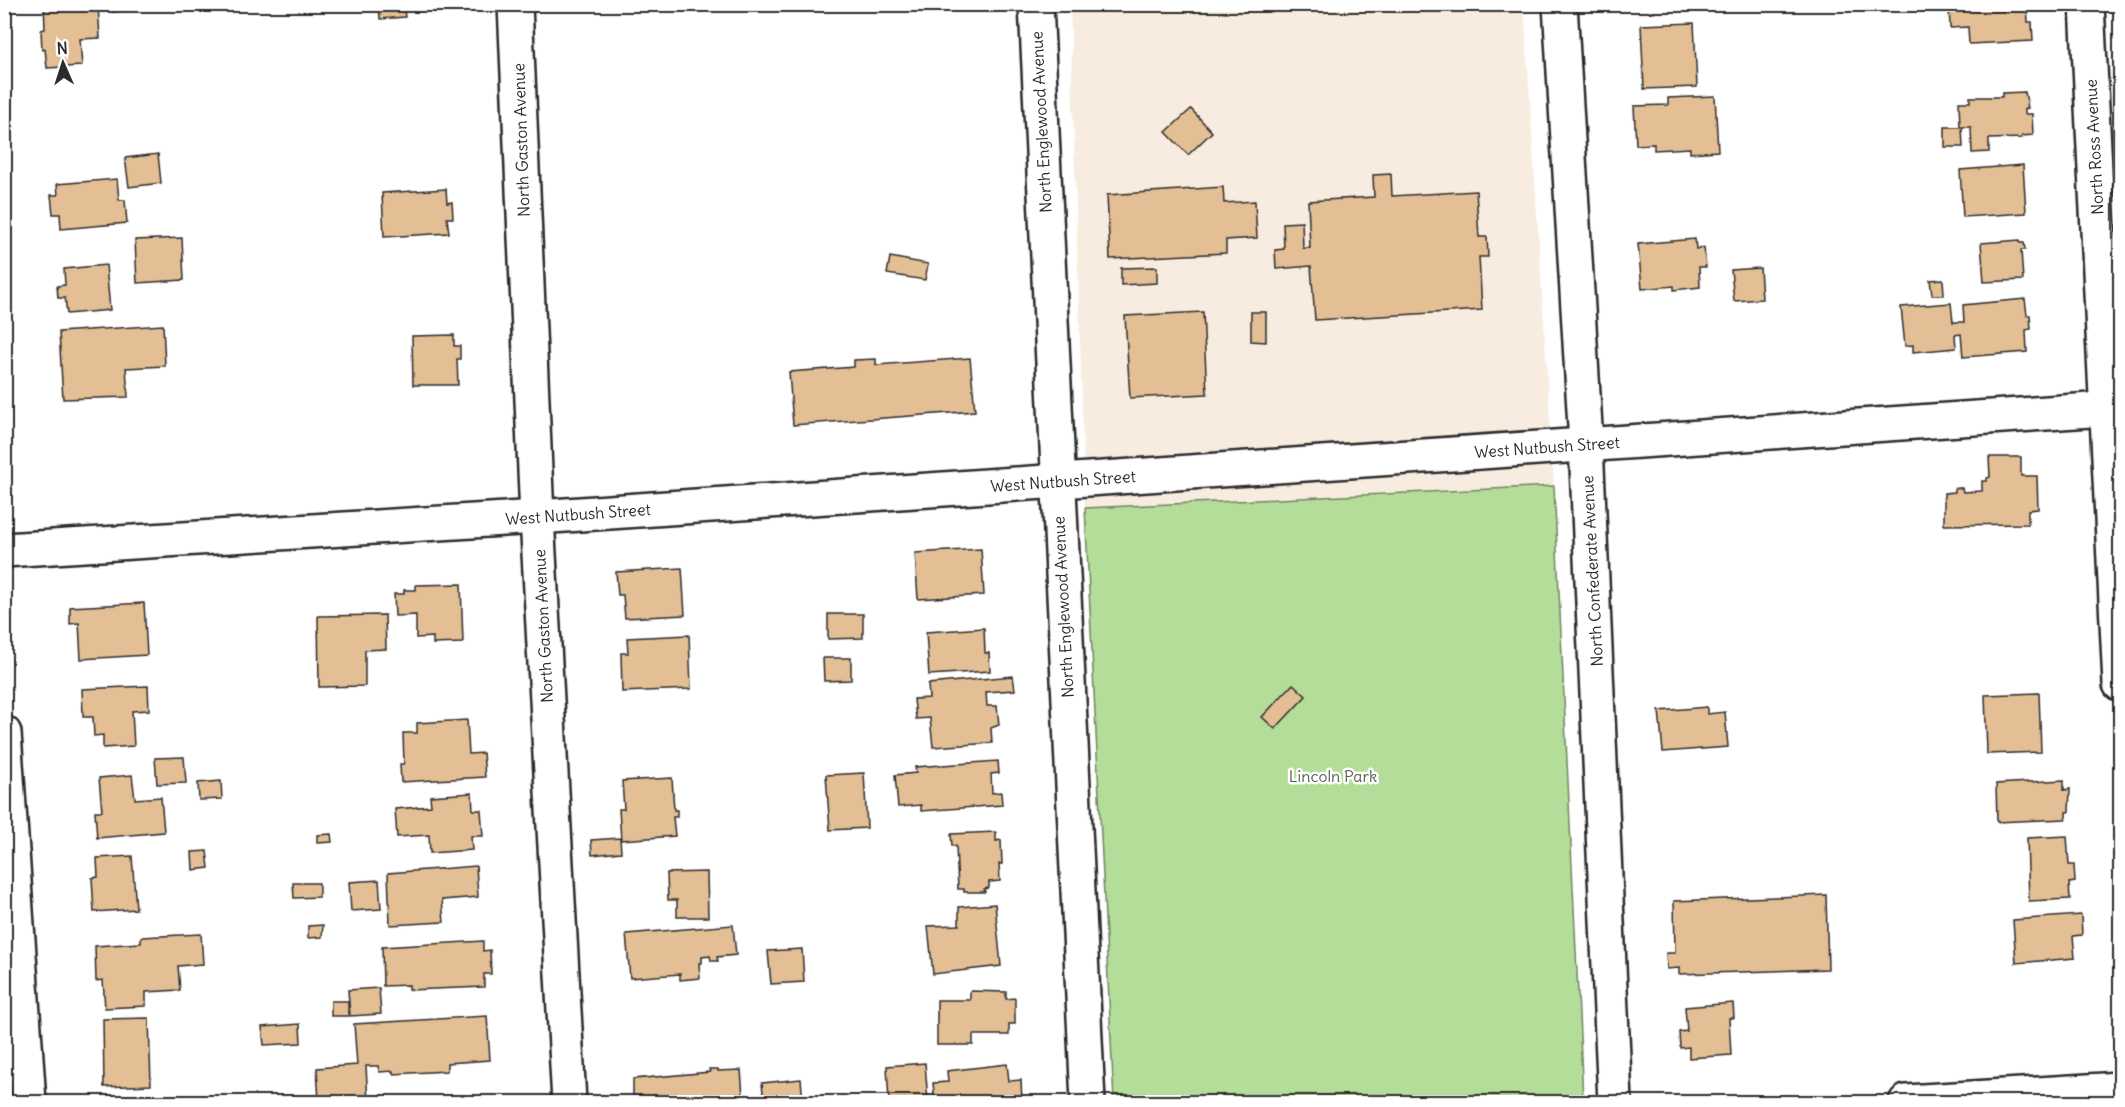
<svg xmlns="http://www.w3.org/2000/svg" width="2125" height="1107" font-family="Delius,sans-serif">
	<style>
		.built { fill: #f7ecdf }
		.green { fill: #b4dd9a; stroke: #708462; stroke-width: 1.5 }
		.building { fill: #e4be94; stroke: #2b2b2b; stroke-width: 1.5 }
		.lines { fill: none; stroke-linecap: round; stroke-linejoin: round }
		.minor-casing { stroke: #2b2b2b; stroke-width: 38 }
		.minor { stroke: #fff; stroke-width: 33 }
		.labels { text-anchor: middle; stroke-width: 5; stroke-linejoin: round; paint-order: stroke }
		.street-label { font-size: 16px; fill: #2b2b2b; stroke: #fff }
		.park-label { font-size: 16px; fill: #54604c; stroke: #fff }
	</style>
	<rect width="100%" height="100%" fill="#fff"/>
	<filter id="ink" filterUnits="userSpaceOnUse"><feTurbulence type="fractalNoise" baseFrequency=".0167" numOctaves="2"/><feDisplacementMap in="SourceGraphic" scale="12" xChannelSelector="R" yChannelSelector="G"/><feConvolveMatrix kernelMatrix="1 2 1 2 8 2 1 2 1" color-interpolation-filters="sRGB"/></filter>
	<g filter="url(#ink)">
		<path class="built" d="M 1070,5 L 1524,5 L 1554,486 L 1085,508 Z"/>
		<path class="green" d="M 1554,486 L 1583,1099 L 1505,1102 L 1114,1102 L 1085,508 Z"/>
		<g class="building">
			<path d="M 44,4 L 77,4 L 77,7 L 98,5 L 100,38 L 80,39 L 82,66 L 47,68 L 45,49 L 42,50 L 41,30 L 45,29 Z"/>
			<path d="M 112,4 L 143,4 L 144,9 L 113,12 Z"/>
			<path d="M 379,4 L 439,4 L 440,10 L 417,11 L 417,9 L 404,9 L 405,17 L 380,19 Z"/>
			<path d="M 1979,4 L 2027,4 L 2028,22 L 2032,22 L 2033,41 L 1969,44 L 1968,27 L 1950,28 L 1949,6 Z"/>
			<path d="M 1694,23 L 1697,87 L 1644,89 L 1641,25 Z"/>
			<path d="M 2025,92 L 2028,108 L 2025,109 L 2025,114 L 2032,114 L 2033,135 L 2022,136 L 2022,138 L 1989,139 L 1989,152 L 1972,153 L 1971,127 L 1962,127 L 1963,147 L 1945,147 L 1945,127 L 1960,127 L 1959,102 L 1970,102 L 1970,97 L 2002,97 L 2002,93 Z"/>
			<path d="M 1715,96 L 1718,151 L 1690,153 L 1690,148 L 1654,150 L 1654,144 L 1636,145 L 1634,106 L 1668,105 L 1668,98 Z"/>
			<path d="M 1191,109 L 1212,132 L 1188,155 L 1166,132 Z"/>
			<path d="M 158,154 L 161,183 L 129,187 L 125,158 Z"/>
			<path d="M 2023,165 L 2026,213 L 1963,217 L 1960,170 Z"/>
			<path d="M 1391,174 L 1392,196 L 1476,191 L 1479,237 L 1487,237 L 1488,257 L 1479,257 L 1482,310 L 1315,320 L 1311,266 L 1276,269 L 1275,250 L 1284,249 L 1283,223 L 1302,222 L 1303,248 L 1310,248 L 1308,201 L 1374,197 L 1373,175 Z"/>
			<path d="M 117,179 L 119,200 L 125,200 L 127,223 L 61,229 L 60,214 L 53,214 L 51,195 L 58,195 L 57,184 Z"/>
			<path d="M 1223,187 L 1224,203 L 1255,201 L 1257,238 L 1226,240 L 1226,253 L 1110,259 L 1107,195 Z"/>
			<path d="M 446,189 L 447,203 L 452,202 L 453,218 L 447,218 L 449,233 L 384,237 L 382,193 Z"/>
			<path d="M 182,238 L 184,280 L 137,283 L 135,240 Z"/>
			<path d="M 1695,239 L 1696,249 L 1704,248 L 1706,267 L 1699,267 L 1700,287 L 1674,290 L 1674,286 L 1642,289 L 1638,244 Z"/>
			<path d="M 2020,240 L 2020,243 L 2024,243 L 2025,250 L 2021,250 L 2023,280 L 1984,282 L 1981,243 Z"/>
			<path d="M 890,257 L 928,264 L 925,280 L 887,274 Z"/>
			<path d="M 106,265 L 110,310 L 67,314 L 65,298 L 58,298 L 57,286 L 65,285 L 64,269 Z"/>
			<path d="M 1157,267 L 1157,283 L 1121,285 L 1121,268 Z"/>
			<path d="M 1760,268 L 1762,299 L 1734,301 L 1731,270 Z"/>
			<path d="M 1943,279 L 1944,295 L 1932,295 L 1930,280 Z"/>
			<path d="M 2025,299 L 2027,315 L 2030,315 L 2031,329 L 2026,330 L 2027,352 L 1963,357 L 1961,334 L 1955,335 L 1956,348 L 1913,352 L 1913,345 L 1905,346 L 1901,307 L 1951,303 L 1953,322 L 1964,322 L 1963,305 Z"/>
			<path d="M 1203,312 L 1207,394 L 1130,398 L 1125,316 Z"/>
			<path d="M 1251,312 L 1266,312 L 1266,342 L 1251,341 Z"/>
			<path d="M 163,325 L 165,366 L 126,368 L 128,397 L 63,399 L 59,332 Z"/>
			<path d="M 454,335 L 454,346 L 460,346 L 460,359 L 457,359 L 458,385 L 413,385 L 412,336 Z"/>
			<path d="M 970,358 L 975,411 L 793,425 L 789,372 L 854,367 L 854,360 L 876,359 L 876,365 Z"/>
			<path d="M 1989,457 L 2021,457 L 2021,476 L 2037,476 L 2038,509 L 2028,510 L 2028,524 L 1944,525 L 1944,493 L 1955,492 L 1955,488 L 1962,488 L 1963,492 L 1982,491 L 1982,481 L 1987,481 L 1987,478 L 1990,477 Z"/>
			<path d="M 981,549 L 984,595 L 918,599 L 915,553 Z"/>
			<path d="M 682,568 L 685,615 L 625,618 L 623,595 L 618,595 L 616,572 Z"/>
			<path d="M 461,584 L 463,643 L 433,644 L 433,637 L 416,638 L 416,615 L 395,616 L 394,594 L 404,594 L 404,590 L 416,590 L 416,585 Z"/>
			<path d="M 144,603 L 147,655 L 81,659 L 79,623 L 70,624 L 70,607 Z"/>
			<path d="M 828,614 L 863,614 L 863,638 L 828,639 Z"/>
			<path d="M 385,615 L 386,649 L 365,650 L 365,686 L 319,687 L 318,616 Z"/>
			<path d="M 984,628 L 985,653 L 989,653 L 990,671 L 929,675 L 926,632 Z"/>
			<path d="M 689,635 L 691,689 L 622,692 L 621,653 L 628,653 L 627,638 Z"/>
			<path d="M 823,658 L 851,658 L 851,680 L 824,681 Z"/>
			<path d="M 1013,676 L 1015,690 L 986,692 L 987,706 L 997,706 L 999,725 L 991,728 L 992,743 L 933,747 L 930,718 L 916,719 L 914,699 L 929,698 L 928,684 Z"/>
			<path d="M 1293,684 L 1306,696 L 1275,729 L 1262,717 Z"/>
			<path d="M 148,686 L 149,710 L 132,711 L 134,746 L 103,748 L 103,735 L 94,736 L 93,717 L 83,717 L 82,689 Z"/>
			<path d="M 2039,693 L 2041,752 L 1987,754 L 1985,695 Z"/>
			<path d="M 1707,707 L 1707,714 L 1725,712 L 1728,747 L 1663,752 L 1659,711 Z"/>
			<path d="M 467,720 L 469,754 L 483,753 L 485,777 L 401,782 L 400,764 L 404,764 L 403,733 L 417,733 L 417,723 Z"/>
			<path d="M 184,757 L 186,783 L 157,784 L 155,758 Z"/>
			<path d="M 998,761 L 999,773 L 991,774 L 992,793 L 1001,792 L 1002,805 L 921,811 L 921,805 L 898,807 L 895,775 L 916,773 L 915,767 Z"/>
			<path d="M 864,773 L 867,828 L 830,830 L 826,775 Z"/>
			<path d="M 132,775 L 135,799 L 161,797 L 164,832 L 97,838 L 95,811 L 102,811 L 99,778 Z"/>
			<path d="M 672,778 L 674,810 L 677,810 L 677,817 L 673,817 L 675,836 L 621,840 L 619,809 L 624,809 L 622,781 Z"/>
			<path d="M 2064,780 L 2064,790 L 2070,789 L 2069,812 L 2066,812 L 2066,819 L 1997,822 L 1996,784 Z"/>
			<path d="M 221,781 L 222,799 L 199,800 L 198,783 Z"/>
			<path d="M 472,793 L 473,810 L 481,810 L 483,836 L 471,836 L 472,850 L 430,853 L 429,835 L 397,837 L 395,809 L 431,806 L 430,796 Z"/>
			<path d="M 996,832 L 996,841 L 1001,840 L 1002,864 L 999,864 L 1000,881 L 989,882 L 989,888 L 984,889 L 985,892 L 964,892 L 964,889 L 958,889 L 956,846 L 952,846 L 951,834 Z"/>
			<path d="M 331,834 L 332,842 L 317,843 L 317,835 Z"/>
			<path d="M 2067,836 L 2069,865 L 2074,865 L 2075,882 L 2069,883 L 2070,899 L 2029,901 L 2027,838 Z"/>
			<path d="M 620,838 L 621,852 L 592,855 L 591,840 Z"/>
			<path d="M 207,851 L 209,868 L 193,870 L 192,852 Z"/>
			<path d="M 132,856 L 136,909 L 94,912 L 92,878 L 98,877 L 97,858 Z"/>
			<path d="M 476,866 L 478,897 L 442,900 L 444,922 L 390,925 L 388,873 Z"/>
			<path d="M 707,872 L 708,917 L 677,917 L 677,900 L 668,900 L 667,873 Z"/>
			<path d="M 379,880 L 381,909 L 351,911 L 349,882 Z"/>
			<path d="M 293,883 L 319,883 L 319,897 L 294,898 Z"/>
			<path d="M 1826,895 L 1828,969 L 1679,974 L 1679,968 L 1667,969 L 1666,953 L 1675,953 L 1674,901 Z"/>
			<path d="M 995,904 L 1001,966 L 933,974 L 928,926 L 959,925 L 959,907 Z"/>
			<path d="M 2081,915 L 2082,935 L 2073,936 L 2075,958 L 2016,963 L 2013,920 Z"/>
			<path d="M 323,925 L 322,937 L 308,938 L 308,926 Z"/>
			<path d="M 733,925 L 736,955 L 717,957 L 718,961 L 711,961 L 710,956 L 702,957 L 702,963 L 699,963 L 700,978 L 680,980 L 680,974 L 630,978 L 626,934 Z"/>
			<path d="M 201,934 L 203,964 L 178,966 L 180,990 L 146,992 L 146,1006 L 105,1008 L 103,980 L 96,981 L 95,946 L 141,943 L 141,937 Z"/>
			<path d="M 483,941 L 483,951 L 490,950 L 491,974 L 484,974 L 484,987 L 409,990 L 409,985 L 383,986 L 382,947 Z"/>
			<path d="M 802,949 L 804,982 L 771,984 L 768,951 Z"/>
			<path d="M 379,988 L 381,1014 L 350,1016 L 348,990 Z"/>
			<path d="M 970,991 L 1006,992 L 1006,999 L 1015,998 L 1015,1024 L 1009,1024 L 1009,1035 L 973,1035 L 973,1045 L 937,1045 L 937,1000 L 970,1000 Z"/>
			<rect x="331" y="1001" width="17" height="15"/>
			<path d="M 1733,1003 L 1734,1018 L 1729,1018 L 1731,1055 L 1689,1058 L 1689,1047 L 1680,1048 L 1679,1032 L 1687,1031 L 1685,1007 Z"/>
			<path d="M 487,1016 L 490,1060 L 447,1063 L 447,1071 L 393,1074 L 393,1071 L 379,1072 L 378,1066 L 366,1066 L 368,1102 L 319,1102 L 317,1068 L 357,1065 L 354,1024 Z"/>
			<path d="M 149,1018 L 151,1085 L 104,1087 L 103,1019 Z"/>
			<path d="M 300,1024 L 301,1043 L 264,1045 L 262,1027 Z"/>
			<path d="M 925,1063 L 928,1102 L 889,1102 L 887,1066 Z"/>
			<path d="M 1007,1064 L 1009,1081 L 1021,1080 L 1022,1102 L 935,1102 L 933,1083 L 948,1082 L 947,1071 Z"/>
			<path d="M 709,1069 L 718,1069 L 718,1071 L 741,1070 L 743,1096 L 715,1099 L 715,1102 L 633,1102 L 633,1079 L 710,1072 Z"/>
			<path d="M 801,1079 L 803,1102 L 764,1102 L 762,1083 Z"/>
		</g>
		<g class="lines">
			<g class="minor-casing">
				<g id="minor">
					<path d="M 515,4 L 537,517 L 569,1102"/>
					<path d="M 1036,4 L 1088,1102"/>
					<path d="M 1560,4 L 1586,444 L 1615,1102"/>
					<path d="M 2087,4 L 2120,684"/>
					<path d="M 4,550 L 537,517 L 2120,408"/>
					<path d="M 4,733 L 29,1102"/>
					<path d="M 1906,1102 L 2120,1089"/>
				</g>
			</g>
			<use href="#minor" class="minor"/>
		</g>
	</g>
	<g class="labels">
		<g class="street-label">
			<text transform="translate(1041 122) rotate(-93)" y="6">North Englewood Avenue</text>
			<text transform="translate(521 140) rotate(-92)" y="6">North Gaston Avenue</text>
			<text transform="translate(2094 147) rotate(-93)" y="6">North Ross Avenue</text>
			<text transform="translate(1547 447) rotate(-4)" y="6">West Nutbush Street</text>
			<text transform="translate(1063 481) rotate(-4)" y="6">West Nutbush Street</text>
			<text transform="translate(578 514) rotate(-4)" y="6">West Nutbush Street</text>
			<text transform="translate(1592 571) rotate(-93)" y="6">North Confederate Avenue</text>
			<text transform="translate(1063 607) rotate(-93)" y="6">North Englewood Avenue</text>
			<text transform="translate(543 626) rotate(-93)" y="6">North Gaston Avenue</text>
		</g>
		<g class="park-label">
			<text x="1333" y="782">Lincoln Park</text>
		</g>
	</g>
	<rect width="2125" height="1107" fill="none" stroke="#fff" stroke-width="24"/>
	<rect x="12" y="12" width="2101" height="1083" fill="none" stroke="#2b2b2b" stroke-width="2" filter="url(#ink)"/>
	<g transform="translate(63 63) rotate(357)" stroke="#ffffff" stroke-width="4.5" paint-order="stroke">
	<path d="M0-4.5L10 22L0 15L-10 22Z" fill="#2b2b2b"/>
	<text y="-9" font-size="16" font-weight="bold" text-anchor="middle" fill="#2b2b2b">N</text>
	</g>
</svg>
